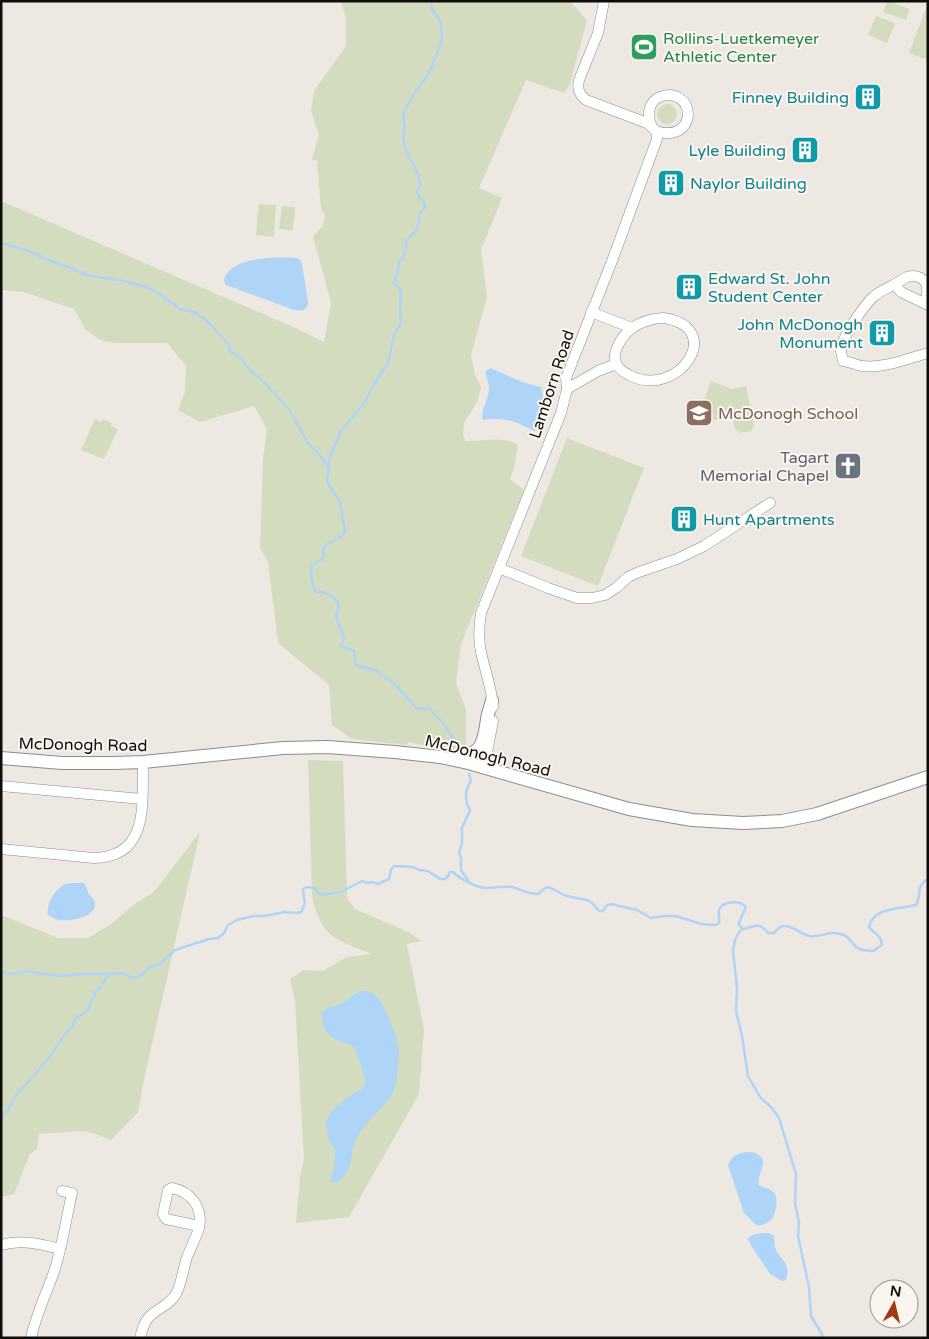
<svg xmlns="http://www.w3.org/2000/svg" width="929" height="1339" font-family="'Varela Round',sans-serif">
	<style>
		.green { fill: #d4dcbf }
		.water { fill: #aed4f8 }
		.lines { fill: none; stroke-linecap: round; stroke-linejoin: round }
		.stream { stroke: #aed4f8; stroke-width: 2.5 }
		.minor-casing { stroke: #8f8b85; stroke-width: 11 }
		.major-casing { stroke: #8f8b85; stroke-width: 14 }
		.minor { stroke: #fff; stroke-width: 10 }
		.major { stroke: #fff; stroke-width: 12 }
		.labels { text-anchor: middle; stroke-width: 4; stroke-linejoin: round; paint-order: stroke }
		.leisure-label { font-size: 16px; fill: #27864d; stroke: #faf5ef; text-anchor: start }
		.culture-label { font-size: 16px; fill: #0d838f; stroke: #faf5ef; text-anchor: end }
		.street-label { font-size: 16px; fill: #0f0d0b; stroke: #faf5ef }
		.education-label { font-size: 16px; fill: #785e54; stroke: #faf5ef; text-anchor: start }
		.worship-label { font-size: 16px; fill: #5b616d; stroke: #faf5ef; text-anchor: end }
	</style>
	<rect width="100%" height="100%" fill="#ede8e2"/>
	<g class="green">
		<path d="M 341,1 L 570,1 L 587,20 L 570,84 L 564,93 L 526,80 L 479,188 L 502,198 L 481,250 L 487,297 L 471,355 L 475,375 L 481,387 L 477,402 L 464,423 L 463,436 L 466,441 C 483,442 502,435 518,445 L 514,468 L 510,479 L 524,490 L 461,644 L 456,683 L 466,710 L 466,751 L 452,751 L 408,742 L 407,745 L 352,739 L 332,725 L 329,685 L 278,643 L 268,562 L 260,548 L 263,459 L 267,429 L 254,406 L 200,422 L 178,410 L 185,392 L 186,366 L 167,343 L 114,343 L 100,340 L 85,329 L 74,309 L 24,292 L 1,290 L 1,201 L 291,326 L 324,342 L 331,303 L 313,236 L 322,227 L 325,215 L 321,209 L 317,161 L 312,159 L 319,135 L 311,111 L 314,91 L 346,46 L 346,19 Z"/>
		<path d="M 887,1 L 910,9 L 906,20 L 883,12 Z"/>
		<path d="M 928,3 L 928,60 L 909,53 Z"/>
		<path d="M 876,16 L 895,23 L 887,43 L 868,35 Z"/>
		<circle cx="667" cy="114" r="10"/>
		<path d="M 259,204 L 276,205 L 274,237 L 256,235 Z"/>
		<path d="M 282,206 L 295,207 L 293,231 L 279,229 Z"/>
		<path d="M 711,381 L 732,389 L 746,386 L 754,426 L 751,431 L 740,433 L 735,429 L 732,415 C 719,419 710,424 699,414 Z"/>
		<path d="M 95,419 L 101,422 L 102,419 L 112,423 L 111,426 L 118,429 L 104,459 L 81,450 Z"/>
		<path d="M 567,438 L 644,468 L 598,586 L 521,556 Z"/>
		<path d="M 308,760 L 343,761 L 347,894 L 348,900 L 355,909 L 408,932 L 422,941 L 407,944 L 424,1030 L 419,1094 L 349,1217 L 296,1223 L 300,1178 L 304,1159 L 295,1001 L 290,979 L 304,970 L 323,971 L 347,957 L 371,954 C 361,949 349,946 339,940 C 322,931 315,913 312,895 Z"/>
		<path d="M 200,832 L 143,1084 L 138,1112 L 111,1140 L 93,1133 L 83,1131 L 39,1134 L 37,1149 L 30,1154 L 14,1194 L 1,1197 L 1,916 L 4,916 L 58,938 L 88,938 L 111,924 L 136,903 L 154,892 Z"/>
	</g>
	<g class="water">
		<path d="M 297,258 L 300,260 L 302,264 L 308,302 C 307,311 302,311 294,310 L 226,285 L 224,281 C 228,256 277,257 297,258 Z"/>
		<path d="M 490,368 C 508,375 521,383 541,387 C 545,399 544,422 535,431 C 529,429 525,426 520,424 C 508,419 495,418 483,420 C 480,409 489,400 489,388 C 489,383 486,376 485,372 Z"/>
		<path d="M 78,883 L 84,883 C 87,887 87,889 89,894 C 91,897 95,899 95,904 C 96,918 65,923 55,919 C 53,918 51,916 48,915 C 46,904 55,888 66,884 C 69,883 74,883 78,883 Z"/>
		<path d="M 361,991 C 364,991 368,991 372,993 C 384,999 398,1038 399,1052 C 399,1061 397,1085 393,1093 C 383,1110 365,1121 356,1139 C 348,1156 357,1169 336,1183 L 332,1182 L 330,1180 L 334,1168 L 335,1151 L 328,1138 L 326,1122 L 329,1115 L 337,1106 L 345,1099 L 363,1088 L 366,1082 L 365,1077 L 354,1047 C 350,1044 347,1043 342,1042 C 327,1036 323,1030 322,1014 C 326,1006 336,1007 343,1003 C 350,999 353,994 361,991 Z"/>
		<path d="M 751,1152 C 774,1157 756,1172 759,1185 C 764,1188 771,1189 774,1193 C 779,1198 776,1214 771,1220 C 768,1223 764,1224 760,1226 L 755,1224 L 744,1213 L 728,1165 C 732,1154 741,1152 751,1152 Z"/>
		<path d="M 769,1233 L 773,1235 C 775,1239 774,1243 775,1247 C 779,1260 792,1262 786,1280 L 782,1281 L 770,1274 L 750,1244 L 748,1239 C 753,1233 762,1233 769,1233 Z"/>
	</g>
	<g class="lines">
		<g class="stream">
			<path d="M 431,1 L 431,6 L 434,13 L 439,18 L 441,26 L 442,35 L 441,44 L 429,73 L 414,94 L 403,114 L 405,128 L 403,135 L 404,143 L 406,150 L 418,174 L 420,185 L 417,192 L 419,197 L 424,202 L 425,207 L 419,214 L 419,224 L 415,232 L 407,240 L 405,252 L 402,259 L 399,262 L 398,273 L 395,278 L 394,285 L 400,288 L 401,291 L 400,313 L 401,323 L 394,335 L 388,363 L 373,386 L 365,402 L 341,431 L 329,459 L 329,467 L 327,482 L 340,502 L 345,532 L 342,536 L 324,546 L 323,559 L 312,565 C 310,575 312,582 315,591 C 324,592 334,596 339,604 L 336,617 L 344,637 L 341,646 L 354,651 L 356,665 L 375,670 L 396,685 L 416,708 L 430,709 L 443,723 L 460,748"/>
			<path d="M 1,243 L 29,251 L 46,259 L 91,276 L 119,280 L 143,286 L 155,291 L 170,301 L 180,309 L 194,312 L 206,320 L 225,340 L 229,345 L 230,351 L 241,358 L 249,369 L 264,382 L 288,408 L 308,443 L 317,452 L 329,467"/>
			<path d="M 468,880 L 461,870 L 461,858 L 459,853 L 462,843 L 462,828 L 470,810 C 464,801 465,789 471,781 L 469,774"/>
			<path d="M 742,929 L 738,934 L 735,940 L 733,950 L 737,988 L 736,1011 L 742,1036 L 748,1076 L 760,1097 L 771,1107 L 779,1118 L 796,1174 L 795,1204 L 799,1222 L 798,1236 L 809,1287 L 811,1316 L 822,1334 L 823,1338"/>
			<path d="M 1,972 L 13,974 L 26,971 L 60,976 L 79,974 L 113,974 L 119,973 L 123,973 L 130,977 L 135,978 L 140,976 L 149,967 L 160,964 L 175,950 L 209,939 L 218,938 L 224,933 L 228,925 L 237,920 L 253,916 L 264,916 L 285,912 L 297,913 L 301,912 C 307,902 304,899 303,889 L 307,887 L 315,888 L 319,894 L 321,895 L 341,892 L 362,881 L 367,883 L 372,882 L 378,884 L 389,879 L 391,870 L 394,866 L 413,867 L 419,870 L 428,871 L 440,879 L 445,879 L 448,876 L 450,872 L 453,872 C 460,879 479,889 488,888 C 496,887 504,886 512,887 C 522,889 526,894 538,894 L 545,888 L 549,887 L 566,896 L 587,900 L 592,903 L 599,911 L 603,911 L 607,905 L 611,904 L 637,910 L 651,918 L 664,916 L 676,916 L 701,924 L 715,925 L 719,923 C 720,919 718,914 719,910 C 722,901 740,900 746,907 L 739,923 L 739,925 L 743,929 C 754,928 758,920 768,933 L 774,933 C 777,930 779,927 783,926 C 793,925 800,934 809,936 C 822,938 829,929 844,935 C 849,937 851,942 855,946 C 859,950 867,951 873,951 L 882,945 C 881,934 875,935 869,927 C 873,907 901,909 916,905 C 923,893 914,887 928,879"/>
			<path d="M 1,1119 L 9,1109 L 13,1100 L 18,1093 L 48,1059 L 66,1033 L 72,1027 L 76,1018 L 87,1011 L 91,1001 L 94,998 L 95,992 L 100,988 L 108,975"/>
		</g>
		<g class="minor-casing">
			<g id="minor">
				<path d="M 652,127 C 636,91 687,84 688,114 C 688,119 686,124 682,128 C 674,135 665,134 656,131"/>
				<path d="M 895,285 L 901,292 L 928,305"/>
				<path d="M 926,304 C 926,299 928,293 927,288 C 926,278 916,274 907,277 C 902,279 898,283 893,285 C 886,289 880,291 873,297 C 864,306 842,337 841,349 C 841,353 842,357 843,361 C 850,362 856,365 862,366 C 882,369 909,358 928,353"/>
				<path d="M 591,312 L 632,328"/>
				<path d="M 663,318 C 728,327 678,401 629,375 C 623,372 615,366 615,358 C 614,352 618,345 621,340 C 631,325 645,319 663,318 Z"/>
				<path d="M 567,389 L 598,371 L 616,364"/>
				<path d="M 499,568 L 548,588 L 577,598 L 592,598 L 605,595 L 616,588 L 628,577 L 639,572 L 677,559 L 704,546 L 770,503"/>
				<path d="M 493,707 C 492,688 485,671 481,652 C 478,639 479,626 481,613 L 561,413 L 567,389 L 566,378 L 612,261 L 657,139 L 656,131 L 647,123 L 586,100 C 579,94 577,89 579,80 L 598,33 L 604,1"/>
				<path d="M 484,768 L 493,721"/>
				<path d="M 1,786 L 142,799"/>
				<path d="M 1,849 L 94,858 C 150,857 142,802 143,762"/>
				<path d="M 1,1245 C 22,1239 40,1244 60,1249"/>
				<path d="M 31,1338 C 36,1315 46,1294 54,1272 C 62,1247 66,1220 72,1193 L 62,1191"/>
				<path d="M 140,1338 C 142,1330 144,1322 149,1317 C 158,1308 170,1305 176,1294 C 182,1283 183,1269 187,1257 C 191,1247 196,1238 199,1228 C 203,1208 192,1192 172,1188 L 168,1190 L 163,1214 L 166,1219 L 199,1226"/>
			</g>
		</g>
		<g class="major-casing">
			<g id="major">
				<path d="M 452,757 C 481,757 484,744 487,719 C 488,712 491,706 492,700"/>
				<path d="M 1,758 L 62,763 L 114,763 L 143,762 L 283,748 L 327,747 L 395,752 L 440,757 L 468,763 L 629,809 L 692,820 L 743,823 L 782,821 L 817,814 L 928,777"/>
			</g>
		</g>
		<use href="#minor" class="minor"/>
		<use href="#major" class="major"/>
	</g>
	<defs>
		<g id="stadium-square" transform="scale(1.4375)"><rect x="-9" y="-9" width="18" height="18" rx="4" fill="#2e9e5b" stroke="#faf5ef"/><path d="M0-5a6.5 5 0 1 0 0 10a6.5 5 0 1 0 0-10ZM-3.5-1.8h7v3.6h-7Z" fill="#fff"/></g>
		<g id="building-square" transform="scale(1.4375)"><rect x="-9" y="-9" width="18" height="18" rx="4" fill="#0f9aa8" stroke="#faf5ef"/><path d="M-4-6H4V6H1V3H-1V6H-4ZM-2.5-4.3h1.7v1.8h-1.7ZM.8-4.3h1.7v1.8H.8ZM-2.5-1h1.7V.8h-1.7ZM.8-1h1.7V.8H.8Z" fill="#fff"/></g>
		<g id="school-square" transform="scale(1.4375)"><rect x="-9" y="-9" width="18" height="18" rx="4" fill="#8d6e63" stroke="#faf5ef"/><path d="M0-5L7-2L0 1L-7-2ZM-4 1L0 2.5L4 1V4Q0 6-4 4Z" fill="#fff"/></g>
		<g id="church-square" transform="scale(1.4375)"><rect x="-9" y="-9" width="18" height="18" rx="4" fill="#6b7280" stroke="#faf5ef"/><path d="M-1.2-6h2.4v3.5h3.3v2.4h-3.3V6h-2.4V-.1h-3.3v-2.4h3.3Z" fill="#fff"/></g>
	</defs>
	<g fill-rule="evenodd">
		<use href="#stadium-square" x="644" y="47"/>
		<use href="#building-square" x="868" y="97"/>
		<use href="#building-square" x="805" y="150"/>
		<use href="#building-square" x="671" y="183"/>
		<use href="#building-square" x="689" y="287"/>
		<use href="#building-square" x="882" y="333"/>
		<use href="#school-square" x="699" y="413"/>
		<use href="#church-square" x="848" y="466"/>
		<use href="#building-square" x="684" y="519"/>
	</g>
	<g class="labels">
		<g class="leisure-label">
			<text x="663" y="44">Rollins-Luetkemeyer<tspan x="663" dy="18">Athletic Center</tspan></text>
		</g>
		<g class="culture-label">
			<text x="849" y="103">Finney Building</text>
			<text x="786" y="156">Lyle Building</text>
			<text x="690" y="189" text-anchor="start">Naylor Building</text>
			<text x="708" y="284" text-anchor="start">Edward St. John<tspan x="708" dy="18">Student Center</tspan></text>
			<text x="863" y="330">John McDonogh<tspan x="863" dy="18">Monument</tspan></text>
			<text x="703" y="525" text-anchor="start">Hunt Apartments</text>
		</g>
		<g class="street-label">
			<text transform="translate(551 384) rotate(-72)" y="6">Lamborn Road</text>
			<text transform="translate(83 744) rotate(1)" y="6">McDonogh Road</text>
			<text transform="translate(488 755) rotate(14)" y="6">McDonogh Road</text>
		</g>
		<g class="education-label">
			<text x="718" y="419">McDonogh School</text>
		</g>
		<g class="worship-label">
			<text x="829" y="463">Tagart<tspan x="829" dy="18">Memorial Chapel</tspan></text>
		</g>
	</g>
	<rect width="929" height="1339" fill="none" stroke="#0f0d0b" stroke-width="5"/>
	<g transform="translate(894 1304) rotate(8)"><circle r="24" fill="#faf5ef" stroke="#9c9894"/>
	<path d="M0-4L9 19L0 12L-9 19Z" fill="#a03a11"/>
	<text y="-8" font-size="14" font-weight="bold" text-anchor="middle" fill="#0f0d0b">N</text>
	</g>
</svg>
